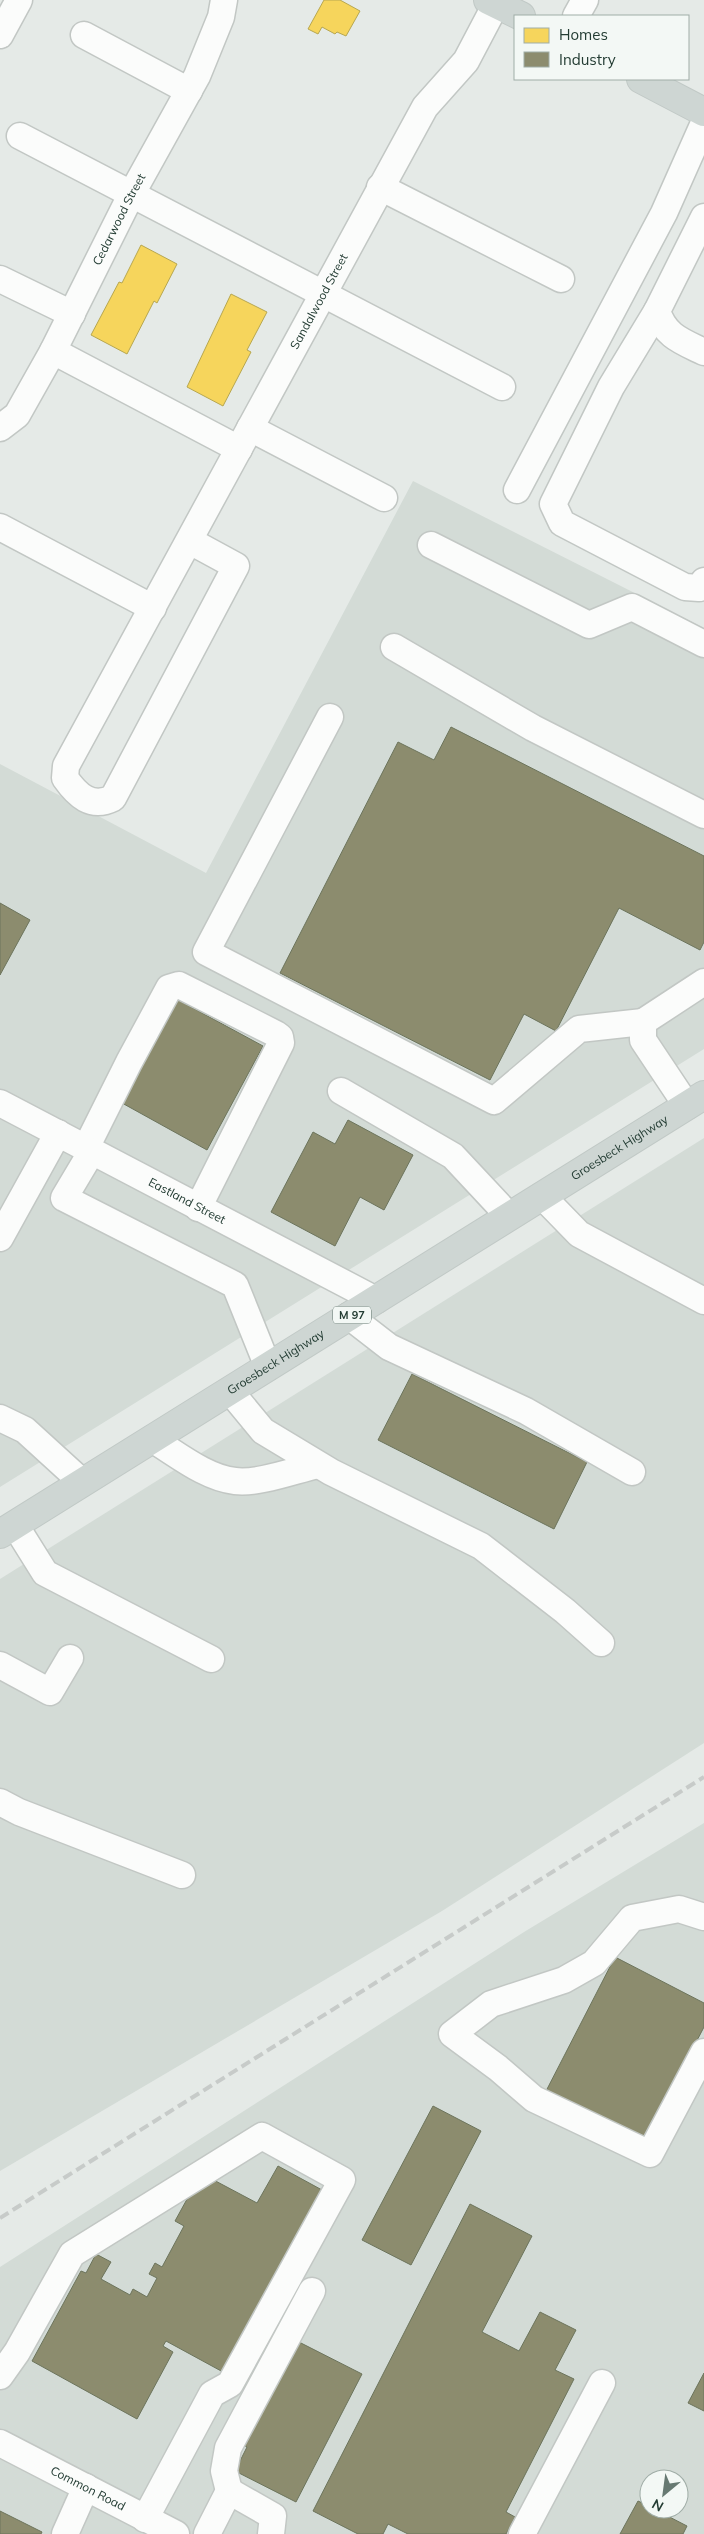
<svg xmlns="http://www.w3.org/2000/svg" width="704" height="2534" font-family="Mulish,sans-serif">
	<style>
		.built { fill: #d3dbd6; fill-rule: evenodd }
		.homes { fill: #f6d55c; stroke: #b7a750 }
		.industry { fill: #8c8c6e; stroke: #6c745c }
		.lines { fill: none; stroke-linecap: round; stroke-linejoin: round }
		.minor-casing { stroke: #c2c7c4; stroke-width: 29 }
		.major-casing { stroke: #c1c9c6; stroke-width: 30 }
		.minor { stroke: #fbfcfb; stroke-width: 26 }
		.major { stroke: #ced6d3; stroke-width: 28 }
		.rail { stroke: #c7cbc9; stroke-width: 4; stroke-dasharray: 10 5; stroke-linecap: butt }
		.labels { text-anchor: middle; stroke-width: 5; stroke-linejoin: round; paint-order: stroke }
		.shield { fill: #f3f8f5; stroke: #61746d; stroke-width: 1 }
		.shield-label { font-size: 11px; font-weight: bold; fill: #233c33 }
		.street-label { font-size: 12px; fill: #233c33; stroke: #f3f8f5 }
	</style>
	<rect width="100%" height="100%" fill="#e5eae7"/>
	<g class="built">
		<path d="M 413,481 L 704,628 L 704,1049 L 0,1487 L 0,764 L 206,873 Z"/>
		<path d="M 704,1138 L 704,1743 L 442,1911 L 0,2171 L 0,1579 Z"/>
		<path d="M 704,1823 L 704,2534 L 0,2534 L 0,2267 L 524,1932 ZM 649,2479 L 679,2479 L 679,2509 L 649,2509 Z"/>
	</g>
	<g class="homes">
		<path d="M 324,0 L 340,0 L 360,11 L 346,36 L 337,32 L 335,34 L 322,27 L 318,34 L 308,29 Z"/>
		<path d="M 141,245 L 177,264 L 157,303 L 154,301 L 127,354 L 91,335 L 119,282 L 122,283 Z"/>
		<path d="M 231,294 L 267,312 L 247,350 L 251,352 L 223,406 L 187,387 Z"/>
	</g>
	<g class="industry">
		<path d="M 451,727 L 704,856 L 704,942 L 700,950 L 619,908 L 556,1031 L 524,1014 L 490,1080 L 280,973 L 398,742 L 434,760 Z"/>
		<path d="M 0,903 L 30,920 L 0,975 Z"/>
		<path d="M 178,1000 L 263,1046 L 207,1150 L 122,1103 Z"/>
		<path d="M 348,1120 L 413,1155 L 384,1210 L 360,1197 L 335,1246 L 271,1212 L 313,1132 L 335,1144 Z"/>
		<path d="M 412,1374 L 587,1462 L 554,1529 L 378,1440 Z"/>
		<path d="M 615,1957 L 704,2003 L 704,2027 L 642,2146 L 544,2095 Z"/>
		<path d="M 433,2106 L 481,2131 L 411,2265 L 362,2240 Z"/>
		<path d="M 278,2166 L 322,2190 L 223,2372 L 166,2341 L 163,2346 L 173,2352 L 137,2419 L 32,2361 L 81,2271 L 86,2273 L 96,2254 L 111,2262 L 101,2279 L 130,2295 L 133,2289 L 147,2297 L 157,2278 L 149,2274 L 155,2263 L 162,2267 L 184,2226 L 175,2221 L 197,2181 L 208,2177 L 257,2203 Z"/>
		<path d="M 470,2204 L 532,2236 L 482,2332 L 519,2351 L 540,2312 L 576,2330 L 555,2370 L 574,2379 L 506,2512 L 515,2517 L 506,2534 L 408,2534 L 388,2524 L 383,2534 L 358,2534 L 313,2511 Z"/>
		<path d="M 295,2340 L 362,2374 L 296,2502 L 235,2471 L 247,2447 L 242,2444 Z"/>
		<path d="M 704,2373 L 704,2411 L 688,2403 Z"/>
		<path d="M 638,2501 L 649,2506 L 649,2509 L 654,2509 L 687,2526 L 683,2534 L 620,2534 Z"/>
		<path d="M 0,2511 L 42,2532 L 41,2534 L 0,2534 Z"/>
	</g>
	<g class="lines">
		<g class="minor-casing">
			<g id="minor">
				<path d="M 576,16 L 585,0"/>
				<path d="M 0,35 L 19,0"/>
				<path d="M 84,35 L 189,91"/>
				<path d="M 20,136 L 502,387"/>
				<path d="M 380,187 L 561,279"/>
				<path d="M 704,217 L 657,311 C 665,336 681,341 704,352"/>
				<path d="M 0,279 L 72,314"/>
				<path d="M 657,311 L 611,387 L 553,504 L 562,523 L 685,587 L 699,588 L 704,581"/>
				<path d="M 53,351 L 239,449"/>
				<path id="s1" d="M 0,428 L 17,415 L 53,351 L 131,195 L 197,76 L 221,17 L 224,0"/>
				<path d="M 250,428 L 384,498"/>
				<path d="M 517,490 L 664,213 L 704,123"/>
				<path d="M 0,527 L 153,608"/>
				<path id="s2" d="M 190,541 L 236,566 L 113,798 C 91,809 77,795 65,778 L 66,766 L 425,107 L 466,61 L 496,4"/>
				<path d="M 431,545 L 589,625 L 632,607 L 704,644"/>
				<path d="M 394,647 L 533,728 L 704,815"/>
				<path d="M 330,717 L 206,952 L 494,1101 L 579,1029 L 643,1022"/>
				<path d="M 341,1091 L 453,1156 L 509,1216"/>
				<path id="s3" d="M 0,1103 L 376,1300"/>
				<path d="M 687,1106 L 643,1040 L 643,1022 L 704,982"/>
				<path d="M 86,1148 L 129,1062 L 169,988 L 179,985 L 276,1034 L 280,1037 L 281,1043 L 198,1208"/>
				<path d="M 92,1151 L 64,1198 L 235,1285 L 268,1367"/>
				<path d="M 542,1196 L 579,1234 L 704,1301"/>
				<path d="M 0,1238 L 58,1133"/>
				<path d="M 349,1316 L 389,1347 L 526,1411 L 632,1472"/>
				<path d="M 230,1391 L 263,1431 L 331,1472 L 481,1546 L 565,1611 L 601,1643"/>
				<path d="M 0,1418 L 25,1430 L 82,1482"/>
				<path d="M 152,1439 C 177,1454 206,1478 235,1481 C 259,1484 295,1470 318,1465"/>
				<path d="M 15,1525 L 45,1573 L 211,1659"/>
				<path d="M 0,1665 L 50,1692 L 70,1658"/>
				<path d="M 0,1802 L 19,1812 L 182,1875"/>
				<path d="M 704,1917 L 679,1909 L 632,1918 L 594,1963 L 564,1980 L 491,2004 L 452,2034 L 498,2068 L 534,2099 L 650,2154 L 704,2052"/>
				<path d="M 0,2376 L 17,2352 L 72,2254 L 262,2136 L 342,2180 L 230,2384 L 212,2394 L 145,2519"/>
				<path id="s4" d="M 0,2443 L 176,2534"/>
				<path d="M 229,2491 L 224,2471 L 228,2448 L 312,2291"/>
				<path d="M 65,2534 L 86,2487"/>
				<path d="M 207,2534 L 229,2491 L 273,2516 L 271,2534"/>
				<path d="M 522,2534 L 602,2383"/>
			</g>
		</g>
		<g class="major-casing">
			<g id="major">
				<path d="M 488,0 L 521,16"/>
				<path d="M 641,79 L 704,112"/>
				<path id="s5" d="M 0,1534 L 704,1095"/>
			</g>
		</g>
		<use href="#minor" class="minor"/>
		<use href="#major" class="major"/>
		<path class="rail" d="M 0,2218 L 704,1777"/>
	</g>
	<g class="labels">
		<rect class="shield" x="333" y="1306.5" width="38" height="17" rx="4"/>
		<g class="shield-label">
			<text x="352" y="1319">M 97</text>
		</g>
		<g class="street-label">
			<text dy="4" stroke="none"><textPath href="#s1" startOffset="242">Cedarwood Street</textPath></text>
			<text dy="4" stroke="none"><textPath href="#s2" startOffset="914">Sandalwood Street</textPath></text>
			<text dy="4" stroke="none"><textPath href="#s5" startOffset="730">Groesbeck Highway</textPath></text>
			<text dy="4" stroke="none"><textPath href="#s3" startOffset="211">Eastland Street</textPath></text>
			<text dy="4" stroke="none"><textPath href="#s5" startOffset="325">Groesbeck Highway</textPath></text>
			<text dy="4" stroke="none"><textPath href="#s4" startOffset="99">Common Road</textPath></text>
		</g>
	</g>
	<rect x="514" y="15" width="175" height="65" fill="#f3f8f5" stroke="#a0ada7"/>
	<rect x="524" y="28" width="25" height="15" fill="#f6d55c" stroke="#a0ada7"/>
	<text x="559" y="40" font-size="15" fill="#233c33">Homes</text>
	<rect x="524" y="52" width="25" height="15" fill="#8c8c6e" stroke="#a0ada7"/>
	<text x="559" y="65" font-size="15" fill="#233c33">Industry</text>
	<g transform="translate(664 2494) rotate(209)"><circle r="24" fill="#f3f8f5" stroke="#a0ada7"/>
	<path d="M0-4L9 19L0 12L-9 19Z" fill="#677972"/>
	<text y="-8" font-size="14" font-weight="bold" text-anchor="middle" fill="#233c33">N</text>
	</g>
</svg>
